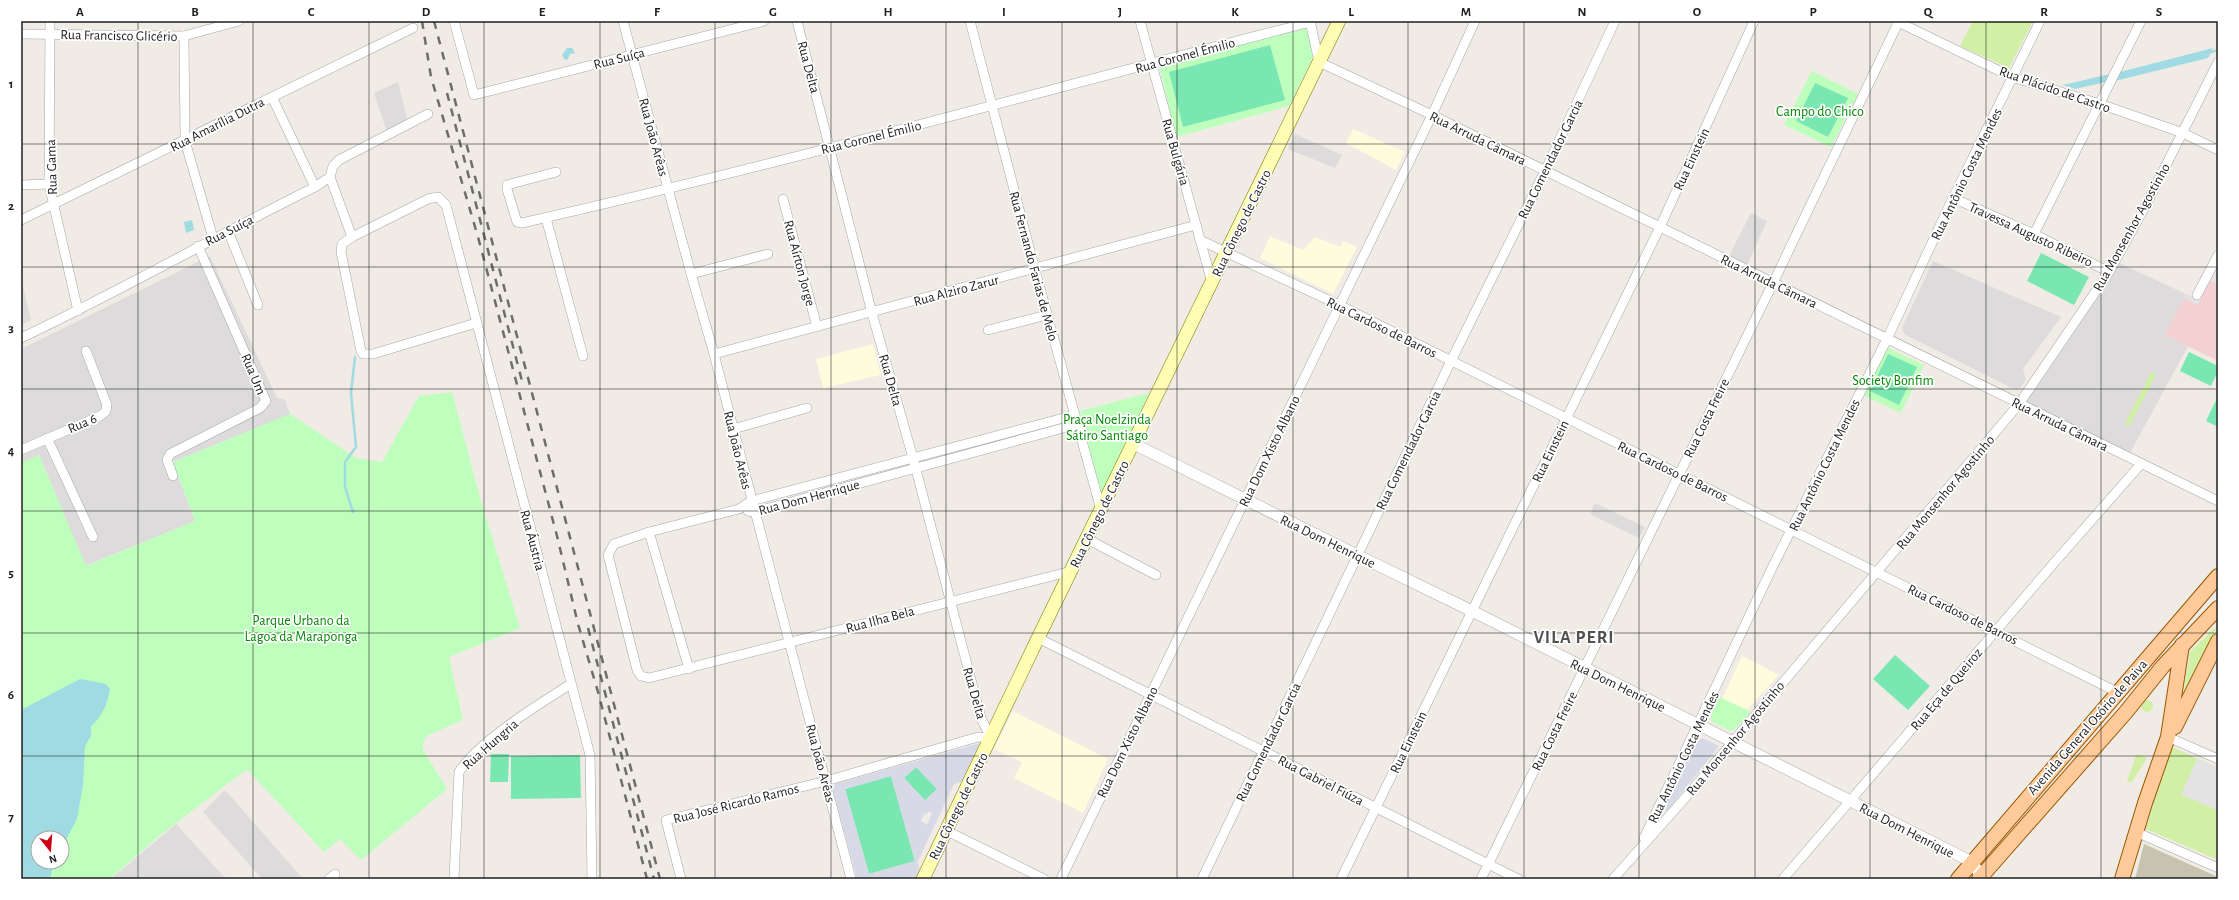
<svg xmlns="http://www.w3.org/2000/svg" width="2239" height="900" font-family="'Alegreya Sans',sans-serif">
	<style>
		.residential { fill: #dddbdc }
		.commercial { fill: #f3d1d3 }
		.education { fill: #fffcde }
		.construction { fill: #c6c4ae }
		.grass { fill: #d1f0a5 }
		.park { fill: #beffbd; fill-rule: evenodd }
		.pitch { fill: #7ae7b3 }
		.parking { fill: #e3e3e3 }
		.plaza { fill: #d8d9e6; fill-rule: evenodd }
		.water { fill: #a0dae2 }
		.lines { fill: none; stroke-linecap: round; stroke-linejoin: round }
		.stream { stroke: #a0dae2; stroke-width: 2.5 }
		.minor-casing { stroke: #a6a6a6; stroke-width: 10 }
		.tertiary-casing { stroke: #a6a6a6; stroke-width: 12 }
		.secondary-casing { stroke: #7a7b00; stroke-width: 14 }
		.primary-casing { stroke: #995800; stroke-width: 16 }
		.minor { stroke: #fff; stroke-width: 9 }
		.tertiary { stroke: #fff; stroke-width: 11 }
		.secondary { stroke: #fffcb3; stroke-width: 13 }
		.primary { stroke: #ffca9a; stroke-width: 14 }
		.rail { stroke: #6d6d6d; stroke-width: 2.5; stroke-dasharray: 8 8; stroke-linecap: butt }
		.grid { fill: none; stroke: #1f1f1f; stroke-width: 1; stroke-opacity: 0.55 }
		.labels { text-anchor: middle; stroke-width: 3.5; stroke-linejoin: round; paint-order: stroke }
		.street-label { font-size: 14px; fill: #1f1f1f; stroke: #fff }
		.park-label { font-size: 14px; fill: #028801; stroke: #fff }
		.district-label { font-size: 18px; font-weight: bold; letter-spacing: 1px; fill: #525252; stroke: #fff }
		.neatline { fill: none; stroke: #1f1f1f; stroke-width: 1.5 }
		.grid-label { font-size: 13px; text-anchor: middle; font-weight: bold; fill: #1f1f1f }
	</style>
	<rect width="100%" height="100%" fill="#f0ebe4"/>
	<g class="residential">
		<path d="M 398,82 L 408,122 L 387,132 L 374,93 Z"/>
		<path d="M 1295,134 L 1342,155 L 1335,168 L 1288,149 Z"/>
		<path d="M 1751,213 L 1767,221 L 1747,265 L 1729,256 Z"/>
		<path d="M 210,256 L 277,398 L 285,400 L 290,414 L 173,462 L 195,521 L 85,566 L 39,455 L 21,463 L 21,349 Z"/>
		<path d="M 1933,261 L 2061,317 L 2023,369 L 2026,380 L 2020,388 L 2014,389 L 1904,334 L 1902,328 Z"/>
		<path d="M 2119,263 L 2186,294 L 2165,335 L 2188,346 L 2129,455 L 2023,402 L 2112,276 Z"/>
		<path d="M 21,278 L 31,320 L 21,325 Z"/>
		<path d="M 1595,503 L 1645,527 L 1639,538 L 1590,514 Z"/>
		<path d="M 225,790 L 303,879 L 262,879 L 203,812 Z"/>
		<path d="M 176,824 L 226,879 L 111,879 Z"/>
	</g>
	<path class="commercial" d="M 2218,264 L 2218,361 L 2165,335 L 2186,294 L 2200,300 Z"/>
	<g class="education">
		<path d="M 1353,129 L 1405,152 L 1396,170 L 1346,143 Z"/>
		<path d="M 1270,236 L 1303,250 L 1315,237 L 1340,247 L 1343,241 L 1357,247 L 1333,294 L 1260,258 Z"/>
		<path d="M 873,344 L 881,375 L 823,388 L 816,359 Z"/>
		<path d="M 1742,656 L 1779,675 L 1747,710 L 1722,699 Z"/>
		<path d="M 1013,711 L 1108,759 L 1083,813 L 1014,778 L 1022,762 L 994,749 Z"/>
	</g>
	<path class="construction" d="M 2144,844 L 2218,877 L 2218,879 L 2135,879 Z"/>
	<g class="grass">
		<path d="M 1973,21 L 2033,21 L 2009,68 L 1960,46 Z"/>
		<path d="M 2154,372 L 2156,375 L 2130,425 L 2127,425 L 2125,423 L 2151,373 Z"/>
		<path d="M 2215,627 L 2216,629 L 2183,696 L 2190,652 Z"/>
		<circle cx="2147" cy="706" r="6"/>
		<path d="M 2170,746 L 2218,768 L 2218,860 L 2146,829 Z"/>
		<path d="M 2137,754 L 2147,758 L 2132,782 L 2129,782 L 2127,780 Z"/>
	</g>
	<g class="park">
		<path d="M 1307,28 L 1316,51 L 1289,106 L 1176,137 L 1159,65 Z"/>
		<path d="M 1812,71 L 1858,94 L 1831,147 L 1784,125 Z"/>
		<path d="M 1884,346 L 1924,365 L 1901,413 L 1862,395 Z"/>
		<path d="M 452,392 L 480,498 L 520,628 L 449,657 L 463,720 L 426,736 L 422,748 L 447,789 L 361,860 L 340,839 L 324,852 L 247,769 L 160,835 L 110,879 L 21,879 L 21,463 L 39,455 L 86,566 L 195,521 L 173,462 L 290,414 L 356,458 L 382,462 L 419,396 ZM 38,838 L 62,838 L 62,862 L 38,862 Z"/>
		<path d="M 1149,393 L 1101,494 L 1080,411 Z"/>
		<path d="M 1719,697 L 1751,712 L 1734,730 L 1730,731 L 1711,721 L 1711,714 Z"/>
	</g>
	<g class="pitch">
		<path d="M 1270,45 L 1285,100 L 1183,127 L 1169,72 Z"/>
		<path d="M 1815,83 L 1848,98 L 1828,137 L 1796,121 Z"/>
		<path d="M 2041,253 L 2089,277 L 2074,305 L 2027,281 Z"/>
		<path d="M 2189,352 L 2218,366 L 2218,371 L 2211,386 L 2180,371 Z"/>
		<path d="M 1888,354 L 1917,367 L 1899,405 L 1870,391 Z"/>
		<path d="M 2218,396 L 2218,427 L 2206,421 Z"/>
		<path d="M 1895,655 L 1930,686 L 1908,710 L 1873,679 Z"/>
		<path d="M 491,754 L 509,754 L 508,782 L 490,782 Z"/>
		<path d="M 580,755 L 581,798 L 511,799 L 511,756 Z"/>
		<path d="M 916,767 L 937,789 L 925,801 L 904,778 Z"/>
		<path d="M 891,776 L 915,861 L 869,874 L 845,789 Z"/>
	</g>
	<g class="parking">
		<path d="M 2218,264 L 2218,284 L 2210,280 Z"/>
		<path d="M 2186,294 L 2200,300 L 2198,305 L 2184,298 Z"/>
		<path d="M 2197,759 L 2218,768 L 2218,810 L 2181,795 Z"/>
	</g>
	<g class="plaza">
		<path d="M 1703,738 L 1719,746 L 1668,810 L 1665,811 L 1663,808 L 1698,740 Z"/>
		<path d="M 980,743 L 963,781 L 954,784 L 917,863 L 920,869 L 915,879 L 857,879 L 833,790 L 835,784 ZM 916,767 L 937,789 L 925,800 L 904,778 ZM 891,776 L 915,861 L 869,874 L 845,789 ZM 929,811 L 932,813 L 927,825 L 921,821 L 925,813 L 927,814 Z"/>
	</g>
	<g class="water">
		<path d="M 567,48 L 572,48 L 575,53 L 570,54 L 568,59 L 565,60 L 562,55 Z"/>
		<path d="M 2213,48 L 2208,58 L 2115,81 L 2120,72 Z"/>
		<path d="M 2110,74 L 2106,82 L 2075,89 L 2063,85 Z"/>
		<path d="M 192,220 L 194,230 L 186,233 L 184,222 Z"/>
		<path d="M 80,679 L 106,684 L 110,689 C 108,703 102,717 91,726 L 91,736 L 85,746 L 83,785 L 77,819 L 62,847 L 62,838 L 38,838 L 38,862 L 54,862 L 50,879 L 21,879 L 21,710 Z"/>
	</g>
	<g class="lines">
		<g class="stream">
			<path d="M 2208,53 L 2218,50"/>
			<path d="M 353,512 L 345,487 L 345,462 L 356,447 L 351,393 L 355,357"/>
		</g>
		<g class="minor-casing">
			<g id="minor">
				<path d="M 50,21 L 49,184 L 78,311"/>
				<path d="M 454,21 L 474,95 L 764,21"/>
				<path d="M 623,21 L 691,274 L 714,354 L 851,879"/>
				<path d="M 797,21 L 872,313 L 913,458 L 981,718 L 991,738"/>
				<path d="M 970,21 L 1035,270 L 1101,510"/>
				<path d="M 1140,21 L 1212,283"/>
				<path d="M 1310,21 L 1319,62 L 1432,115 L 2218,501"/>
				<path d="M 1896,21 L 2012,77 L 2100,104 L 2183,133 L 2218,150"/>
				<path d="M 21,34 L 184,36 L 239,21"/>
				<path d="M 184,36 L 185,141 L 213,238"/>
				<path d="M 272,97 L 315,187"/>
				<path d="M 556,172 L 507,185 L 507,189 L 517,222 L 522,223 C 787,163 1048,89 1311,22"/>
				<path d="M 330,177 L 352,237"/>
				<path d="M 21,185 L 49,184"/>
				<path d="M 1953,198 L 2034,234 L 2109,272"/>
				<path d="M 783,199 L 817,327"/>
				<path d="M 546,218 L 583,356"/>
				<path d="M 21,220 L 413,28"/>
				<path d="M 228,231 L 258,305"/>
				<path d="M 2034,234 L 2141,21"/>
				<path d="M 1200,240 L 1339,305 L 2117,692"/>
				<path d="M 691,274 L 768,254"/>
				<path d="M 2197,295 L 2218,255"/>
				<path d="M 476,323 L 373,354 L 363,354 L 361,351 L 341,252 L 342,244 L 352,237 L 428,199 L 438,197 L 446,205 L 590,755 L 592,879"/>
				<path d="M 988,330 L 1047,315"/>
				<path d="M 21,338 C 120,291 216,236 315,187 L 330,177 L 333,166 L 339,160 L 428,114"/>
				<path d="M 714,354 L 1196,225"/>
				<path d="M 733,429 L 807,408"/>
				<path d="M 47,438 L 93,537"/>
				<path d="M 21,450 L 100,416 L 106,411 L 107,405 L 86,351"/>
				<path d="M 173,476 L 167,460 L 170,454 L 260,408 L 266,401 L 198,246"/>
				<path d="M 748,511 L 754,512 L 1078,424"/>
				<path d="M 649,532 L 689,669"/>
				<path d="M 1087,539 L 1156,575"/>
				<path d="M 1072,571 L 649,678 L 641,676 L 637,670 L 608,555 L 614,544 L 649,532 L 739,509 L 751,501 L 1075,415"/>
				<path d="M 1038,638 L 1518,879"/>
				<path d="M 2168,737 L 2218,759"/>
				<path d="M 947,831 L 1044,879"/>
				<path d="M 2136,832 L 2218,868"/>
				<path d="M 1644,838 L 1772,568 L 1887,339 L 1953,198 L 2040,21"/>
				<path d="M 329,879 L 335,874"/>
				<path d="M 454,879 L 459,772 C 479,741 539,704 571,684"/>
				<path d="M 681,879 L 666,820 L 826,781 L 978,737 L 991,738"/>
				<path d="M 1061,879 L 1432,115 L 1475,21"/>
				<path d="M 1202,879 L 1451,361 L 1545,171 L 1615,21"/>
				<path d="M 1341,879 L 1660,227 L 1754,21"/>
				<path d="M 1481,879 L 1773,283 L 1899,21"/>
				<path d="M 1613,879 L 1686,797 L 2019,404 L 2109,272 L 2147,203 L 2218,62"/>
				<path d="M 1783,879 L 2054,563 L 2141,464"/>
			</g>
		</g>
		<g class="tertiary-casing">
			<path id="tertiary" d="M 1134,444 L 1357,555 L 1472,611 L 1972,862 L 1981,876"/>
		</g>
		<g class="secondary-casing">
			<path id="secondary" d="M 923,879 L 1038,638 L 1339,21"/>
		</g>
		<g class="primary-casing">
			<g id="primary">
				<path d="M 2175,727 L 2218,641"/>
				<path d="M 1958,879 L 2218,576"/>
				<path d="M 1979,879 L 2126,712 L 2163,666 L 2218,608"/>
				<path d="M 2122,879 L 2145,803 L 2168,737 L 2182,645"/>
			</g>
		</g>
		<use href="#minor" class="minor"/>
		<use href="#tertiary" class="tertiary"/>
		<use href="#secondary" class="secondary"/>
		<use href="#primary" class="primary"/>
		<g class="rail">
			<path d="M 422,21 L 431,77 L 478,237 L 557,536 L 578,624 L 598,692 L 647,879"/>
			<path d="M 434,21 L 660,879"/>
			<path d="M 447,93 L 522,381"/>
			<path d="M 588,628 L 654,879"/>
		</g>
	</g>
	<path class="grid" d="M 138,21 L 138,879M 253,21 L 253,879M 369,21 L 369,879M 484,21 L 484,879M 600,21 L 600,879M 715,21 L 715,879M 831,21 L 831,879M 946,21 L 946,879M 1062,21 L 1062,879M 1177,21 L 1177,879M 1293,21 L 1293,879M 1408,21 L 1408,879M 1524,21 L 1524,879M 1639,21 L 1639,879M 1755,21 L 1755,879M 1870,21 L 1870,879M 1986,21 L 1986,879M 2101,21 L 2101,879M 21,144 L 2218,144M 21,267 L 2218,267M 21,389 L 2218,389M 21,511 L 2218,511M 21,633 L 2218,633M 21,756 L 2218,756"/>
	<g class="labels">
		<g class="street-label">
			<text transform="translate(119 35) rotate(1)" y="5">Rua Francisco Glicério</text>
			<text transform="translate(1185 55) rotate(-15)" y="5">Rua Coronel Émilio</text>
			<text transform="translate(619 58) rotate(-14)" y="5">Rua Suíça</text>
			<text transform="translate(809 67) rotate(75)" y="5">Rua Delta</text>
			<text transform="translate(2055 89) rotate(19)" y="5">Rua Plácido de Castro</text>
			<text transform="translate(217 124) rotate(-27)" y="5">Rua Amarília Dutra</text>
			<text transform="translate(654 137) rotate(75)" y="5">Rua João Arêas</text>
			<text transform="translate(871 137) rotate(-14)" y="5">Rua Coronel Émilio</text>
			<text transform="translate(1478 138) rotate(26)" y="5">Rua Arruda Câmara</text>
			<text transform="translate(1176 152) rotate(74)" y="5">Rua Bulgária</text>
			<text transform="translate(1550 159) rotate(-64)" y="5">Rua Comendador Garcia</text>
			<text transform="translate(1691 159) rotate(-65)" y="5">Rua Einstein</text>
			<text transform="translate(51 167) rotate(-92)" y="5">Rua Gama</text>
			<text transform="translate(1966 174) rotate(-64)" y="5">Rua Antônio Costa Mendes</text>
			<text transform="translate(1241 223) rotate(-64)" y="5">Rua Cônego de Castro</text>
			<text transform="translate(2131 227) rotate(-61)" y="5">Rua Monsenhor Agostinho</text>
			<text transform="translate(229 230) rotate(-27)" y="5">Rua Suíça</text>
			<text transform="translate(2031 234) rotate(25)" y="5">Travessa Augusto Ribeiro</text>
			<text transform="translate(800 263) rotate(75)" y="5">Rua Aírton Jorge</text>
			<text transform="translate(1034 266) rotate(75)" y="5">Rua Fernando Farias de Melo</text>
			<text transform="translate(1769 281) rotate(26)" y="5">Rua Arruda Câmara</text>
			<text transform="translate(956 290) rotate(-15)" y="5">Rua Alziro Zarur</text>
			<text transform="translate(1382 327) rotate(26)" y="5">Rua Cardoso de Barros</text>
			<text transform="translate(254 374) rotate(67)" y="5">Rua Um</text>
			<text transform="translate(891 380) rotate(74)" y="5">Rua Delta</text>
			<text transform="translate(1706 418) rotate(-64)" y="5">Rua Costa Freire</text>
			<text transform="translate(82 423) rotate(-23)" y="5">Rua 6</text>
			<text transform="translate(2060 424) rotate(26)" y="5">Rua Arruda Câmara</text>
			<text transform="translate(738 450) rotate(76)" y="5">Rua João Arêas</text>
			<text transform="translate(1408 450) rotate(-64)" y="5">Rua Comendador Garcia</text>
			<text transform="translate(1269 451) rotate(-64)" y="5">Rua Dom Xisto Albano</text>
			<text transform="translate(1550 451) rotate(-64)" y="5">Rua Einstein</text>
			<text transform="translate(1824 465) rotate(-64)" y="5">Rua Antônio Costa Mendes</text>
			<text transform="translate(1673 471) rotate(26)" y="5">Rua Cardoso de Barros</text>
			<text transform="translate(1945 492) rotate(-50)" y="5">Rua Monsenhor Agostinho</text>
			<text transform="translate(809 497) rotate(-15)" y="5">Rua Dom Henrique</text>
			<text transform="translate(1099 514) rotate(-64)" y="5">Rua Cônego de Castro</text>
			<text transform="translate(533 540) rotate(75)" y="5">Rua Áustria</text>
			<text transform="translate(1328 541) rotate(26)" y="5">Rua Dom Henrique</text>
			<text transform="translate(1963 614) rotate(26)" y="5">Rua Cardoso de Barros</text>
			<text transform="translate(880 619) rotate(-15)" y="5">Rua Ilha Bela</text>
			<text transform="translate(1618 685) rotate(26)" y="5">Rua Dom Henrique</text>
			<text transform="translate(1946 689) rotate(-50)" y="5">Rua Eça de Queiroz</text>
			<text transform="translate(975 693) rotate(74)" y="5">Rua Delta</text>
			<text transform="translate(2087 727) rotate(-49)" y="5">Avenida General Osório de Paiva</text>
			<text transform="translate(1554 731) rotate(-64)" y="5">Rua Costa Freire</text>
			<text transform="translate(1735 738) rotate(-50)" y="5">Rua Monsenhor Agostinho</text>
			<text transform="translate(1127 742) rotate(-64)" y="5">Rua Dom Xisto Albano</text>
			<text transform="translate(1268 742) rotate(-64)" y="5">Rua Comendador Garcia</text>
			<text transform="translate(1408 742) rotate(-64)" y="5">Rua Einstein</text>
			<text transform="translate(490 744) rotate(-41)" y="5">Rua Hungria</text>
			<text transform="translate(1683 757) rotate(-64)" y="5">Rua Antônio Costa Mendes</text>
			<text transform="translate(821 763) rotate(75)" y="5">Rua João Arêas</text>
			<text transform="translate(1321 780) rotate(27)" y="5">Rua Gabriel Fiúza</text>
			<text transform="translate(736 803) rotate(-14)" y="5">Rua José Ricardo Ramos</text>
			<text transform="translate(958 806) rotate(-64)" y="5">Rua Cônego de Castro</text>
			<text transform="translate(1907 830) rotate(27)" y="5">Rua Dom Henrique</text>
		</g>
		<g class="park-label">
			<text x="1820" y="116">Campo do Chico</text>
			<text x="1893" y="385">Society Bonfim</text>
			<text x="1107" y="424">Praça Noelzinda<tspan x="1107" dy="16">Sátiro Santiago</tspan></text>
			<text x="301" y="625">Parque Urbano da<tspan x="301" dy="16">Lagoa da Maraponga</tspan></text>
		</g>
		<g class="district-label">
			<text x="1574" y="643">VILA PERI</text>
		</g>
	</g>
	<rect width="2239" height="900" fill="none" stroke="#ffffff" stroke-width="44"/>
	<g transform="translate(50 850) rotate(163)"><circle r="19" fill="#ffffff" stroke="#a5a5a5"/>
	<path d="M0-3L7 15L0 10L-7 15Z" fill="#cd0014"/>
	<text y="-6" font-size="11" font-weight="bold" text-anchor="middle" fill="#1f1f1f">N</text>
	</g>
	<rect x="22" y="22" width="2195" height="856" class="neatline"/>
	<g class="grid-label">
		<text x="80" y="16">A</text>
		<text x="195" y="16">B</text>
		<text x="311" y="16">C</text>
		<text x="426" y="16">D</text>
		<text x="542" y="16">E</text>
		<text x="657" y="16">F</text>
		<text x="773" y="16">G</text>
		<text x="888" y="16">H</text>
		<text x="1004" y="16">I</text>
		<text x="1120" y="16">J</text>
		<text x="1235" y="16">K</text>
		<text x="1351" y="16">L</text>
		<text x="1466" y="16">M</text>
		<text x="1582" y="16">N</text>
		<text x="1697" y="16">O</text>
		<text x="1813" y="16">P</text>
		<text x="1928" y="16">Q</text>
		<text x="2044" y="16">R</text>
		<text x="2159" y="16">S</text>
		<text x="11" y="88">1</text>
		<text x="11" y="210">2</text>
		<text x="11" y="332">3</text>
		<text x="11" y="455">4</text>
		<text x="11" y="577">5</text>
		<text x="11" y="699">6</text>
		<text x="11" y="821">7</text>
	</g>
</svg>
